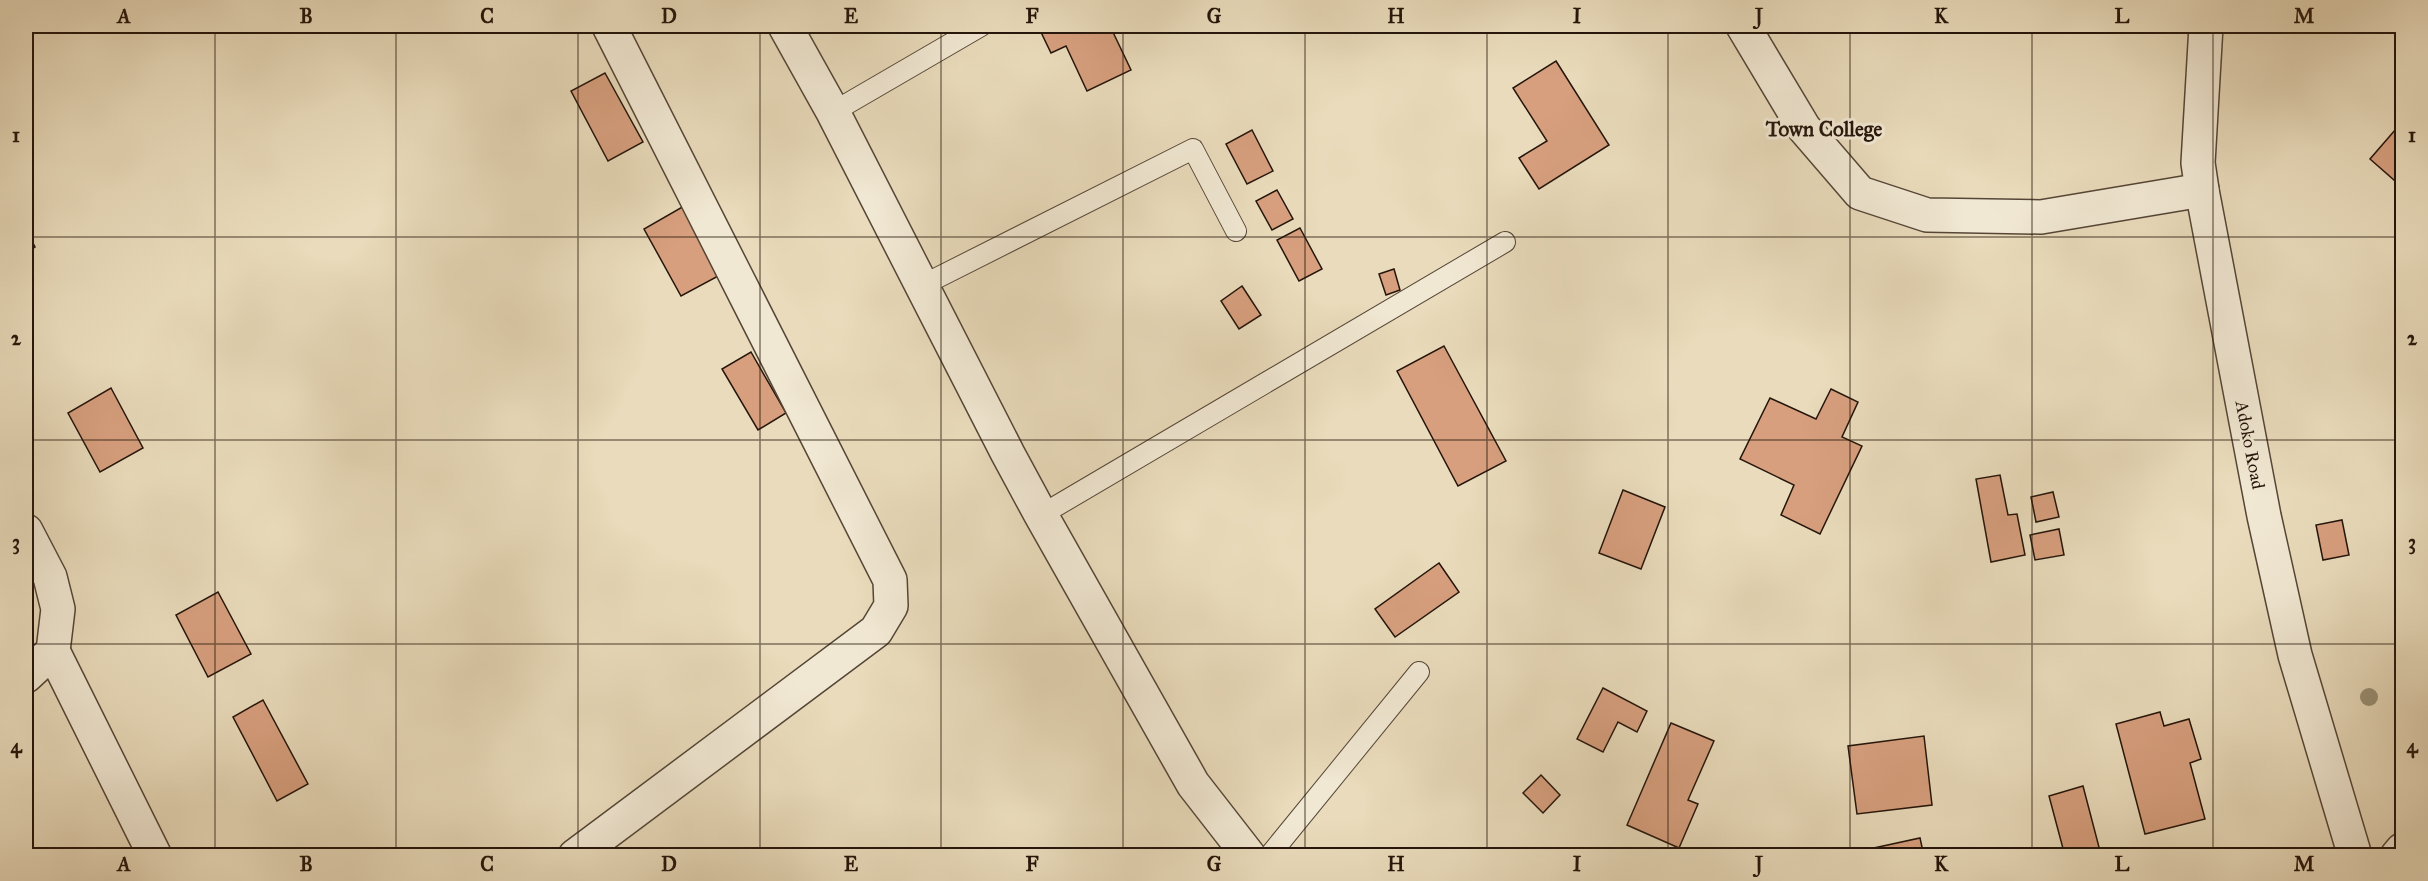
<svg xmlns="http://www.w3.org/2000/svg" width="2428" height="881" font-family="'IM FELL Great Primer',serif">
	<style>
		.building { fill: #d79f7e; stroke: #24150b; stroke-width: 1.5 }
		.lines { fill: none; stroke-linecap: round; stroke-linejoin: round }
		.service-casing { stroke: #554637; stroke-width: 22 }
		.minor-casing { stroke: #554637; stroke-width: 36 }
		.tertiary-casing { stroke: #554637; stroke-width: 36 }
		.service { stroke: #f1e8d3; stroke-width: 20 }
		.minor { stroke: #f1e8d3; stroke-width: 33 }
		.tertiary { stroke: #f1e8d3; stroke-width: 33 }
		.tree { fill: #998f74 }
		.grid { fill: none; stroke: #24150b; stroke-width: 1.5; stroke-opacity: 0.55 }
		.labels { text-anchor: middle; stroke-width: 6; stroke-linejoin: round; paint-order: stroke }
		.street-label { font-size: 18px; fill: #24150b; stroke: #f1e8d3 }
		.quarter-label { font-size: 21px; font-weight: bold; fill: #24150b; stroke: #f1e8d3 }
		.neatline { fill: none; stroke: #24150b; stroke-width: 2 }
		.grid-label { font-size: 20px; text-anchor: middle; font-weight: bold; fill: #24150b }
	</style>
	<rect width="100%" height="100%" fill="#e9dbbb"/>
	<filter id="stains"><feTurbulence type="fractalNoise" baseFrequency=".00333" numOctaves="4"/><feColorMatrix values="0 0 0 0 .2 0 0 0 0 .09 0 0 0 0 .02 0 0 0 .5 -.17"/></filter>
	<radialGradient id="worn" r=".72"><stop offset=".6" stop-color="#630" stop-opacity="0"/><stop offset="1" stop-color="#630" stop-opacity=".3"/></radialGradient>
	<g class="building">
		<path d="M 1038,26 L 1110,26 L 1131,70 L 1087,91 L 1066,46 L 1051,53 Z"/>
		<path d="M 1556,61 L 1609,145 L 1539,189 L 1519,158 L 1547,141 L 1513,88 Z"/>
		<path d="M 605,73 L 643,142 L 608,161 L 571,91 Z"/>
		<path d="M 2402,122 L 2402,187 L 2370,159 Z"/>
		<path d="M 1252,130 L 1273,171 L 1247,184 L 1226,144 Z"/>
		<path d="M 1277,190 L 1293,219 L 1272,230 L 1256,201 Z"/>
		<path d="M 684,206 L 722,274 L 681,296 L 644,229 Z"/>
		<path d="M 1300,228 L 1322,269 L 1299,281 L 1277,240 Z"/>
		<path d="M 26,229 L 35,247 L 26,253 Z"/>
		<path d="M 1394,269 L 1400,290 L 1386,295 L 1379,274 Z"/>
		<path d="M 1242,286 L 1261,315 L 1239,329 L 1221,301 Z"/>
		<path d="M 1444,346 L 1506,461 L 1458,486 L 1397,371 Z"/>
		<path d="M 751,352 L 786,413 L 758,430 L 722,369 Z"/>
		<path d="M 111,388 L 143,448 L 100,472 L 68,413 Z"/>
		<path d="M 1831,389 L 1858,402 L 1842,437 L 1862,446 L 1820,534 L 1781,515 L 1794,485 L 1740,459 L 1770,398 L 1816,419 Z"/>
		<path d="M 2000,475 L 2008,515 L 2017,514 L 2025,555 L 1991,562 L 1976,479 Z"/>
		<path d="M 1623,490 L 1665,507 L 1641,569 L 1599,553 Z"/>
		<path d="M 2053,492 L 2059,517 L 2036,522 L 2031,497 Z"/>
		<path d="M 2342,520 L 2349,555 L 2323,560 L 2316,525 Z"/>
		<path d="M 2059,529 L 2064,555 L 2035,560 L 2030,535 Z"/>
		<path d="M 1439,563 L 1459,592 L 1395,637 L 1375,609 Z"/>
		<path d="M 218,592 L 251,654 L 208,677 L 176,615 Z"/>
		<path d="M 1603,688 L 1647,711 L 1637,732 L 1618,722 L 1603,752 L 1577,739 Z"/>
		<path d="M 263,700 L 308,784 L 277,801 L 233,717 Z"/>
		<path d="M 2160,712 L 2164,726 L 2189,719 L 2201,759 L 2190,763 L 2205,819 L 2145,834 L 2116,724 Z"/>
		<path d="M 1671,723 L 1714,741 L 1688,800 L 1698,804 L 1679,848 L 1627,825 Z"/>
		<path d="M 1924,736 L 1932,805 L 1857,814 L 1848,746 Z"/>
		<path d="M 1541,775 L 1560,795 L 1543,813 L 1523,793 Z"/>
		<path d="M 2083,786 L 2100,851 L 2085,856 L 2065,856 L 2049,796 Z"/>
		<path d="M 1920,838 L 1924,856 L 1837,856 Z"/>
	</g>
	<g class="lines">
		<g class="service-casing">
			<g id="service">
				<path d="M 833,112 L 981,26"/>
				<path d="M 921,286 L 1193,149 L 1236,231"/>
				<path d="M 1041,515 L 1505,242"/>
				<path d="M 1269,856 L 1419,672"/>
			</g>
		</g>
		<g class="minor-casing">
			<g id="minor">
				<path d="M 785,26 L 833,112 L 1008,454 L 1041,515 L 1193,784 L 1249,856"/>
				<path d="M 1743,26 L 1804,128 L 1860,193 L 1927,215 L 2041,217 L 2202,190"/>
				<path d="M 26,531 L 50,577 L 58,609 L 53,651 L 26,676"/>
				<path d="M 53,651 L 155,856"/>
				<path d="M 575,856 L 876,631 L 891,606 L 890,580 L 609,26"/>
				<path d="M 2397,856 L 2402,850"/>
			</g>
		</g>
		<g class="tertiary-casing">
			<path id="tertiary" d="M 2206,26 L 2198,163 L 2202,190 L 2264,516 L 2295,655 L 2355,856"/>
		</g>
		<use href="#service" class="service"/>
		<use href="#minor" class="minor"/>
		<use href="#tertiary" class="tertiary"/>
	</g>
	<circle class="tree" cx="2369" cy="697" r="9"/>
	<path class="grid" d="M 215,26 L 215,856M 396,26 L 396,856M 578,26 L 578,856M 760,26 L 760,856M 941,26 L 941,856M 1123,26 L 1123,856M 1305,26 L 1305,856M 1487,26 L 1487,856M 1668,26 L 1668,856M 1850,26 L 1850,856M 2032,26 L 2032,856M 2213,26 L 2213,856M 26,237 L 2402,237M 26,440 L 2402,440M 26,644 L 2402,644"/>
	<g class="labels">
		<g class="street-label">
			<text transform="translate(2250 445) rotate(79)" y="6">Adoko Road</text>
		</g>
		<g class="quarter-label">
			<text x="1824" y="136">Town College</text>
		</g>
	</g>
	<rect width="2428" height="881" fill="none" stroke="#e9dbbb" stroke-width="66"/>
	<rect x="33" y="33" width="2362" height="815" class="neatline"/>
	<g class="grid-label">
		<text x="124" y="23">A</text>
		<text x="306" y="23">B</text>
		<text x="487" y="23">C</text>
		<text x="669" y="23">D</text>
		<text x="851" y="23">E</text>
		<text x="1032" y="23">F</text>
		<text x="1214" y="23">G</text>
		<text x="1396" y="23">H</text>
		<text x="1577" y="23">I</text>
		<text x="1759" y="23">J</text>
		<text x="1941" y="23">K</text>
		<text x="2122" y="23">L</text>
		<text x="2304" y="23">M</text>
		<text x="16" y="142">1</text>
		<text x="2412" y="142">1</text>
		<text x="16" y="345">2</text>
		<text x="2412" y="345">2</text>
		<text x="16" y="549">3</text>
		<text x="2412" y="549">3</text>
		<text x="16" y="753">4</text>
		<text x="2412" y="753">4</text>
		<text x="124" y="871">A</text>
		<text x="306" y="871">B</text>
		<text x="487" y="871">C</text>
		<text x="669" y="871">D</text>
		<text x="851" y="871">E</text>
		<text x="1032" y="871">F</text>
		<text x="1214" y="871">G</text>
		<text x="1396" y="871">H</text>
		<text x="1577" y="871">I</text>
		<text x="1759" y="871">J</text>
		<text x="1941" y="871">K</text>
		<text x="2122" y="871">L</text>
		<text x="2304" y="871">M</text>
	</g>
	<rect width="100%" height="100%" filter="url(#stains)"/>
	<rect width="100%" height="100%" fill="url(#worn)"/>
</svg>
